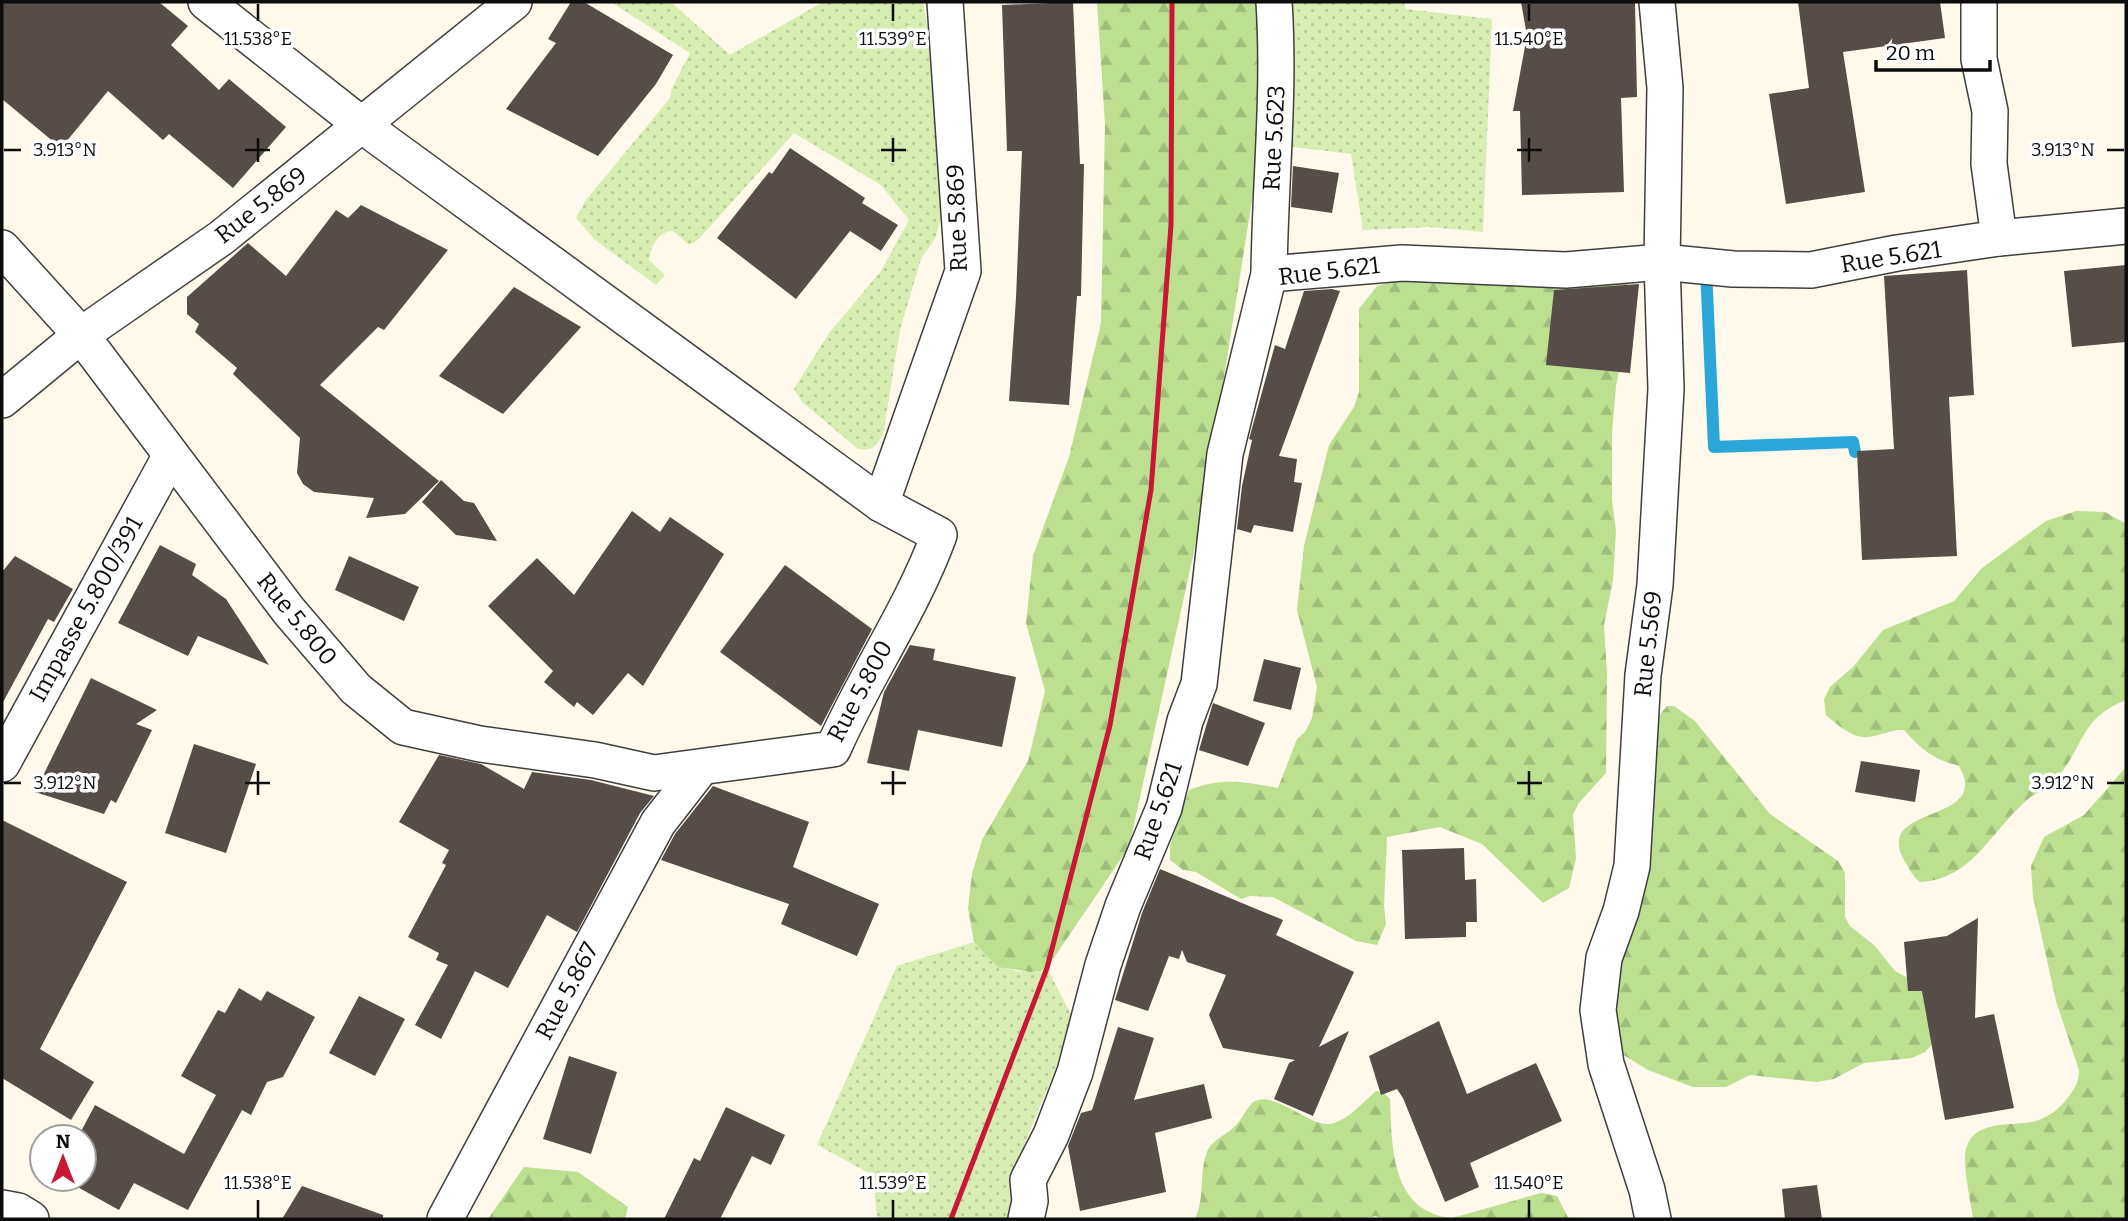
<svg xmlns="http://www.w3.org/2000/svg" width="2128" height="1221" font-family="Bitter,serif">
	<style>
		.grass { fill: url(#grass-dots) }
		.forest { fill: url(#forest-firs) }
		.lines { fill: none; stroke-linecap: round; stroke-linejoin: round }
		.stream { stroke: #2ba6d9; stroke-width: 12 }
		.building { fill: #564c48 }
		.street-casing { stroke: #3f3f3f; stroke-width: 38 }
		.street { stroke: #fff; stroke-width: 35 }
		.rail { stroke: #c91833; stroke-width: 5 }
		.ticks { fill: none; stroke: #0c0c0c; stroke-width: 2.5 }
		.labels { text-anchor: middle; stroke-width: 7; stroke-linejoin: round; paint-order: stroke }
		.street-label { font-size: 24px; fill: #0c0c0c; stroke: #fff }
		.ticks-label { font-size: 18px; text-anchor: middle; fill: #0c0c0c; stroke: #fff; stroke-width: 7; stroke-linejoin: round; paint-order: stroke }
	</style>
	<defs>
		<pattern id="grass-dots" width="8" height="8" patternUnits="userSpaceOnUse" patternTransform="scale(1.75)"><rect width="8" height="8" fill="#d7edb2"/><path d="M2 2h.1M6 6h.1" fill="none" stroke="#b7ca98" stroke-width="1.8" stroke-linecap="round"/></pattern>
		<pattern id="forest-firs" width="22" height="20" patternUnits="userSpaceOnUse" patternTransform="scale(1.75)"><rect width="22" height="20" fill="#bcdf90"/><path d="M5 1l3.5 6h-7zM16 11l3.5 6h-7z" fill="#a0be7b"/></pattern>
	</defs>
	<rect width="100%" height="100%" fill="#fff9ec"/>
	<g class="grass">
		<path d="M 611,2 L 671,2 L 730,55 L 823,2 L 923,2 L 932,52 L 941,218 L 936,237 L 921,259 L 900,330 L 883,435 C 876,446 872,452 858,449 L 802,402 L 794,389 L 829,333 L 881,271 L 909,220 L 881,185 L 794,133 L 698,240 L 689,245 L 673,231 C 658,231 651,247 649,260 L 665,275 L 656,285 L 595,240 L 576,218 L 586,200 L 670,98 L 672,88 L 690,53 Z"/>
		<path d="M 1285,2 L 1404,2 L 1406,9 L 1492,19 L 1483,232 L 1429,227 L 1363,230 L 1351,154 L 1294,147 Z"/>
		<path d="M 974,942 C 999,968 1009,977 1047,968 L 1075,1022 L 1024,1145 L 1024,1219 L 877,1219 L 873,1175 L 817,1145 L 897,966 Z"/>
	</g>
	<g class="forest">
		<path d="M 1097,2 L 1285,2 L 1294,147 L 1260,150 L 1202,515 L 1129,847 L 1047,968 L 1031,972 L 998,967 L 974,942 L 968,908 L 972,874 L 982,840 L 1028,761 L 1045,691 L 1026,623 L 1033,556 L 1069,457 L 1101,323 L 1105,124 Z"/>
		<path d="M 1611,274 L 1633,288 L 1634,297 L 1616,386 L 1612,433 L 1612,500 L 1616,531 L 1613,580 L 1604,625 L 1607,673 L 1606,773 L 1578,804 L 1573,815 L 1576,858 L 1569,888 L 1543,903 L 1482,844 L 1440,827 L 1387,837 L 1384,906 L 1386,924 L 1377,945 L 1356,941 L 1273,897 L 1250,896 L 1241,899 L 1196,872 L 1183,870 L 1170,860 L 1170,846 L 1189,790 C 1224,777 1243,782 1278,788 L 1297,739 L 1305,732 L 1312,718 L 1317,687 L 1297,610 L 1304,546 L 1329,445 L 1354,407 L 1359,392 L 1359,309 L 1377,286 L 1403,279 Z"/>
		<path d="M 2076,511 L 2105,512 L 2126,524 L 2126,700 C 2077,719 2085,750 2053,782 C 2046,789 2035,793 2027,800 C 1991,831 1972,880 1920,882 C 1912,876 1909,868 1904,860 C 1873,803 1993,825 1959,766 C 1933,759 1922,750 1904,730 C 1890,729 1879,737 1865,737 C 1851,737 1835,723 1826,715 L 1824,699 L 1830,687 L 1854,666 L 1883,630 L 1954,601 L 1982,568 L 2046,521 Z"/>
		<path d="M 1667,706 L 1674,706 L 1695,721 L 1770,814 L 1838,861 L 1845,873 L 1845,917 L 1850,926 L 1875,946 L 1895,971 L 1929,989 L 1934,1042 L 1925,1052 L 1912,1058 L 1864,1063 L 1834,1079 L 1817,1082 L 1750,1075 L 1726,1087 L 1693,1087 L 1648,1070 L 1622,1054 L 1606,996 L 1612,968 L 1646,888 L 1651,733 L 1657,718 Z"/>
		<path d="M 2126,767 L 2126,1219 L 1973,1219 C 1971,1201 1962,1166 1966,1149 C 1974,1118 2014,1127 2036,1121 C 2051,1116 2061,1107 2070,1095 C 2076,1086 2079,1081 2079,1070 L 2056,1001 L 2033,897 L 2031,866 L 2044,837 L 2084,815 Z"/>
		<path d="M 1376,1091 L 1383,1092 L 1390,1099 C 1392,1145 1390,1212 1452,1218 L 1541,1193 L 1557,1196 L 1569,1219 L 1387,1219 L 1375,1216 L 1362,1219 L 1195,1219 C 1205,1198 1199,1176 1206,1155 C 1210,1140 1226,1136 1236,1125 C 1242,1119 1246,1109 1252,1103 C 1270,1088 1305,1123 1327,1124 C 1344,1125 1364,1101 1376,1091 Z"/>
		<path d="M 524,1167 L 578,1172 L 628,1207 L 625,1219 L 488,1219 Z"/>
	</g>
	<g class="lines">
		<path class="stream" d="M 1706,269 L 1714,447 L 1853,442 L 1855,452"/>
	</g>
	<g class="building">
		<path d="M 2,2 L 159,2 L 188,26 L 171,45 L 219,90 L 229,79 L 286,127 L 233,188 L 169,134 L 163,140 L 108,91 L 61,148 L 2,99 Z"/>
		<path d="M 571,2 L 584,2 L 673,55 L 656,84 L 598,156 L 506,109 L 556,43 L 548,39 Z"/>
		<path d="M 1073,2 L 1080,164 L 1084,164 L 1081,296 L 1077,296 L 1069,405 L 1009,401 L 1016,298 L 1022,151 L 1007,151 L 1002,5 Z"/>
		<path d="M 1521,2 L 1635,2 L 1637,97 L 1621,98 L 1624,192 L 1522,195 L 1520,111 L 1513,111 L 1527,36 Z"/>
		<path d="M 1798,2 L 1940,2 L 1945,38 L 1843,52 L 1865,192 L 1786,204 L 1769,94 L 1809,88 Z"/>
		<path d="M 790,148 L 865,198 L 862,203 L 898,225 L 881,251 L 850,231 L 796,299 L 717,238 L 769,172 L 772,174 Z"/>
		<path d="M 1293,166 L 1339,173 L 1332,213 L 1291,207 Z"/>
		<path d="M 361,205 L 448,250 L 384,330 L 378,327 L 320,385 L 439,481 L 405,514 L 366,518 L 374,498 L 314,492 L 303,484 L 297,473 L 300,438 L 233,374 L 237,368 L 195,332 L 199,324 L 187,314 L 187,297 L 248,243 L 286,276 L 336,210 L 348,218 Z"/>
		<path d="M 2126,265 L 2126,342 L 2072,347 L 2064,271 Z"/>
		<path d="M 1967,270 L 1974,395 L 1949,397 L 1957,556 L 1862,560 L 1857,451 L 1894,449 L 1884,276 Z"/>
		<path d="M 1639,284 L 1630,373 L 1546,365 L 1554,290 Z"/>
		<path d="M 514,287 L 581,327 L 503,414 L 439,376 Z"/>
		<path d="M 1332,289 L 1340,291 L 1279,456 L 1297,459 L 1294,482 L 1302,483 L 1293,532 L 1254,525 L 1251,533 L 1237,529 L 1242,486 L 1252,440 L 1249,439 L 1275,345 L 1285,349 L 1304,291 Z"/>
		<path d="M 441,480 L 464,501 L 474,503 L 497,541 L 456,535 L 422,502 Z"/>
		<path d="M 632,511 L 660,532 L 670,517 L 724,554 L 643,686 L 628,673 L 593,715 L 577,702 L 574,707 L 544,682 L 553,671 L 488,606 L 537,558 L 574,595 Z"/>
		<path d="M 160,545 L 196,564 L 192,575 L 226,599 L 269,665 L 198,636 L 188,656 L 118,623 Z"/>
		<path d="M 15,556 L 73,589 L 54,622 L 48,619 L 2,704 L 2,572 Z"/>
		<path d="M 349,556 L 419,587 L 404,621 L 335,590 Z"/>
		<path d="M 785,565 L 872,629 L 821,726 L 720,652 Z"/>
		<path d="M 910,645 L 935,649 L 933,660 L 1016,677 L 1002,747 L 918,730 L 909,771 L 867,763 L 884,692 Z"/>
		<path d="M 1264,659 L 1301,668 L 1291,710 L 1253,701 Z"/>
		<path d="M 91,678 L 157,710 L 136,724 L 152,730 L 116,803 L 111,800 L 104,814 L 35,792 Z"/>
		<path d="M 1213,703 L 1265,723 L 1248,766 L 1199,750 Z"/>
		<path d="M 194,744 L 256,764 L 226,853 L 165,833 Z"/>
		<path d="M 439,755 L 481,764 L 524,789 L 532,772 L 591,780 L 654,796 L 640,813 L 577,932 L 547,915 L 508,988 L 475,971 L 441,1039 L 415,1025 L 448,965 L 436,960 L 439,953 L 408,937 L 446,865 L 442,863 L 449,850 L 399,822 Z"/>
		<path d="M 1861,761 L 1920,770 L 1915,802 L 1855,792 Z"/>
		<path d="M 713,786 L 809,822 L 793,867 L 879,904 L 857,956 L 781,924 L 789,904 L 661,860 L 675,834 Z"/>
		<path d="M 2,820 L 127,882 L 40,1049 L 94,1082 L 71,1120 L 2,1078 Z"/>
		<path d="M 1464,848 L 1465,880 L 1476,879 L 1477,922 L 1466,922 L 1466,937 L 1405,939 L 1402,850 Z"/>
		<path d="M 1160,869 L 1283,920 L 1276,935 L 1354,972 L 1319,1047 L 1349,1031 L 1313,1116 L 1274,1099 L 1289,1063 L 1295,1060 L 1223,1048 L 1209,1015 L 1226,975 L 1187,962 L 1182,950 L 1179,959 L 1169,956 L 1148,1011 L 1115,1000 L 1142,913 Z"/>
		<path d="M 1978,918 L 1975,1018 L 1994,1014 L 2014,1108 L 1945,1120 L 1922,991 L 1908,991 L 1904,942 L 1947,936 Z"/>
		<path d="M 239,988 L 261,1001 L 267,991 L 315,1017 L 283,1077 L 267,1082 L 251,1115 L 242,1110 L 188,1210 L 134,1183 L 119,1210 L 63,1179 L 84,1179 L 84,1137 L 78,1137 L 95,1105 L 184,1154 L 216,1095 L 181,1076 L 218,1010 L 225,1013 Z"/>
		<path d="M 359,996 L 405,1019 L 375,1076 L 329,1053 Z"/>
		<path d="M 1439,1021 L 1467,1094 L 1536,1063 L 1562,1121 L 1470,1163 L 1479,1187 L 1445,1202 L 1403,1098 L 1397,1089 L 1381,1095 L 1369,1056 Z"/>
		<path d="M 1118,1027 L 1154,1038 L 1134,1100 L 1204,1084 L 1212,1118 L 1155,1133 L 1166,1192 L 1080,1211 L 1068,1146 L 1081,1113 L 1092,1110 Z"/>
		<path d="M 569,1056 L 617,1072 L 591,1154 L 543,1139 Z"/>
		<path d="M 726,1107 L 785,1135 L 771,1165 L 752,1156 L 720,1219 L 664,1219 L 694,1158 L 700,1161 Z"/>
		<path d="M 1817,1185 L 1822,1219 L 1785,1219 L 1782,1189 Z"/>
		<path d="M 302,1186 L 383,1215 L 383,1219 L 282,1219 Z"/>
	</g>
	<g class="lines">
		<g class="street-casing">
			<g id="street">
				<path d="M 1999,238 L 2126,226"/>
				<path d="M 2,248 L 81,335 L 289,611 L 356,689 L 403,727 L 480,744 L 595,760 L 654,773 L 833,749 C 865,676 912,609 939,535 L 881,504 L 363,126 L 206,2"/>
				<path d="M 1269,274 C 1270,183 1280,93 1274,2"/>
				<path d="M 2,400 L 81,335 L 221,238 L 514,2"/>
				<path d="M 881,504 L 963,271 L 945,2"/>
				<path d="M 2,764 L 171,455"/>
				<path d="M 2,1208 L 18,1211 L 31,1219"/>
				<path d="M 445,1219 L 658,823 L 700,769"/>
				<path d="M 1026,1219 L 1030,1201 L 1028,1180 L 1051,1135 L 1075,1072 L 1103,965 L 1123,906 L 1164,808 L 1185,721 L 1199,684 L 1225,454 L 1269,274 L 1402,263 L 1566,270 L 1662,262 L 1733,269 L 1811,270 L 1897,253 L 1999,238 L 1989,164 L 1990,111 L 1979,59 L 1979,2"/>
				<path d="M 1653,1219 L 1647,1190 L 1606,1064 L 1598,1010 L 1604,958 L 1621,911 L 1632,866 L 1643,675 L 1655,585 L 1666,389 L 1662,262 L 1665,88 L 1657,2"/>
			</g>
		</g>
		<use href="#street" class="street"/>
		<path class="rail" d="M 951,1219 L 1047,968 L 1110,725 L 1151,490 L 1171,225 L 1172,2"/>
	</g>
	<path class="ticks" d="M 258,4 L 258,21M 893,4 L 893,21M 1529,4 L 1529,21M 258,138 L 258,162M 893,138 L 893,162M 1529,138 L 1529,162M 4,150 L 21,150M 245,150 L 270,150M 881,150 L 906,150M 1517,150 L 1542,150M 2107,150 L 2124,150M 258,771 L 258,795M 893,771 L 893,795M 1529,771 L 1529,795M 4,783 L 21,783M 245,783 L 270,783M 881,783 L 906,783M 1517,783 L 1542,783M 2107,783 L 2124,783M 258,1200 L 258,1218M 893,1200 L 893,1218M 1529,1200 L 1529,1218"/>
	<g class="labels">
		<g class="street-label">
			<text transform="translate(1274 138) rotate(-87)" y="8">Rue 5.623</text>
			<text transform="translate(261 205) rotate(-38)" y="8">Rue 5.869</text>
			<text transform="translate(957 218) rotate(-92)" y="8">Rue 5.869</text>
			<text transform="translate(1891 257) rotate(-9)" y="8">Rue 5.621</text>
			<text transform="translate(1329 271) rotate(-7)" y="8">Rue 5.621</text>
			<text transform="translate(86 609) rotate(-61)" y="8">Impasse 5.800/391</text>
			<text transform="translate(297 619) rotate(51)" y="8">Rue 5.800</text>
			<text transform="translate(1648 644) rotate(-84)" y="8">Rue 5.569</text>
			<text transform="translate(860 691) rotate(-62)" y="8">Rue 5.800</text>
			<text transform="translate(1158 811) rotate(-71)" y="8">Rue 5.621</text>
			<text transform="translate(567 991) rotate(-62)" y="8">Rue 5.867</text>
		</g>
	</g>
	<g class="ticks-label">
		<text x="258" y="45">11.538°E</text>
		<text x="893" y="45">11.539°E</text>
		<text x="1529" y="45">11.540°E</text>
		<text x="65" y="156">3.913°N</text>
		<text x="2063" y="156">3.913°N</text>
		<text x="65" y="789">3.912°N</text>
		<text x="2063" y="789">3.912°N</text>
		<text x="258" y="1189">11.538°E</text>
		<text x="893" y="1189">11.539°E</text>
		<text x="1529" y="1189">11.540°E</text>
	</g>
	<rect width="2128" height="1221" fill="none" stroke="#0c0c0c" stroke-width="7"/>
	<g transform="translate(63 1158)"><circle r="33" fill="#ffffff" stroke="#9e9e9e" stroke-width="2"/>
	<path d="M0-5L12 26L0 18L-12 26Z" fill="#c91833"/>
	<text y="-10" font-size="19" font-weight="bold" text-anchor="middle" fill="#0c0c0c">N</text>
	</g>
	<path d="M1876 60v10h114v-10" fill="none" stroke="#0c0c0c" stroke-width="3.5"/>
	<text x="1886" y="60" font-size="21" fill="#0c0c0c" stroke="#ffffff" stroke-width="5" paint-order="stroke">20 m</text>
</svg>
